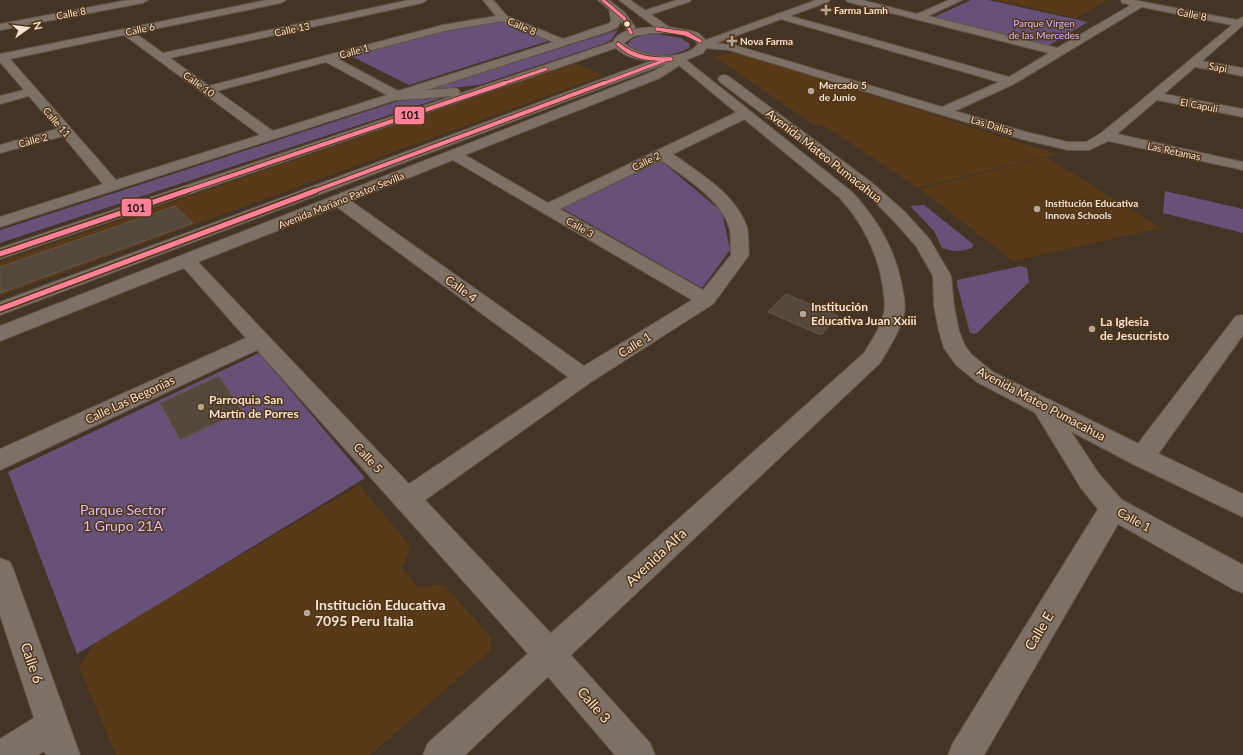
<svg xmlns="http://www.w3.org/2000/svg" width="1243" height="755" font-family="Lato,sans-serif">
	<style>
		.built { fill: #583a19 }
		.green { fill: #675178 }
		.building { fill: #55493d; stroke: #64584b }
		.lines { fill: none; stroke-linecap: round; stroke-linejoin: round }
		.street-casing { stroke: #615346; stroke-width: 2 }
		.secondary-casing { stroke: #615346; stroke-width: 2 }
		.street { fill: #7d7066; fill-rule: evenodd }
		.secondary { fill: #7d7066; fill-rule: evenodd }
		.bus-1-far2-casing { stroke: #503518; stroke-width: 4.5 }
		.bus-1-far1-casing { stroke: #503518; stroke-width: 6 }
		.bus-1-casing { stroke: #503518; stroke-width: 8 }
		.bus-1-far2 { stroke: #ff8098; stroke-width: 3 }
		.bus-1-far1 { stroke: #ff8098; stroke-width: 4 }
		.bus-1 { stroke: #ff8098; stroke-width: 5 }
		.poi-dot { fill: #b6a595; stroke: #503518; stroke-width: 1.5 }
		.bus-dot { fill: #f4e2d2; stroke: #503518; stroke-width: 1.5 }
		.labels { text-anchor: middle; stroke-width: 3; stroke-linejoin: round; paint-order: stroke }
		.far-poi-label { font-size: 10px; font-weight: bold; fill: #f4e2d2; stroke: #503518; text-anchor: start }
		.far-street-label { font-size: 10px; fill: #f4e2d2; stroke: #503518 }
		.far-park-label { font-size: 10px; fill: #d8bcf9; stroke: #503518 }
		.street-label { font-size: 12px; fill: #f4e2d2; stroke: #503518 }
		.poi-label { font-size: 12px; font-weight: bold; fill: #f4e2d2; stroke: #503518; text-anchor: start }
		.near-park-label { font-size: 14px; fill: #d8bcf9; stroke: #503518 }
		.near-street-label { font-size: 14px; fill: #f4e2d2; stroke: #503518 }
		.near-poi-label { font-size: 14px; font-weight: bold; fill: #f4e2d2; stroke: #503518; text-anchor: start }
		.line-badge { stroke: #503518; stroke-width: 1.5 }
		.pale-badge-label { font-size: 11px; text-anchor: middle; font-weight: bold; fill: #111 }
	</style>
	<rect width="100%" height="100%" fill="#433425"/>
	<g class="built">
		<path d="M 996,0 L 1108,0 L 1076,18 Z"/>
		<path d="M 736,52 L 1056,154 L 918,188 L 823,125 L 816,126 L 714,57 Z"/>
		<path d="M 574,63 L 604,75 L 0,296 L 0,262 Z"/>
		<path d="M 1046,157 L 1161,228 L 1013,261 L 920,189 Z"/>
		<path d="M 359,485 L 411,547 L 402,568 L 418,587 L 444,585 L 492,638 L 491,650 L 370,755 L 116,755 L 79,667 L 98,640 Z"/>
	</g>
	<g class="green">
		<path d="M 971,0 L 988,0 L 1088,22 L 1048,46 L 932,18 Z"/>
		<path d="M 501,20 L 548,41 L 409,85 L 351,56 L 448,29 Z"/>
		<path d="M 618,30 L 611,40 L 603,44 L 479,85 L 424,91 Z"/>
		<path d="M 656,34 L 681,38 L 690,44 L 689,48 C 675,57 638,60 628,45 C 631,35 647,35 656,34 Z"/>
		<path d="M 444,97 L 0,243 L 0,230 L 398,101 Z"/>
		<path d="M 660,160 L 722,212 L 730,250 L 702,288 L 560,207 Z"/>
		<path d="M 1165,191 L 1243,209 L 1243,233 L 1163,213 Z"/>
		<path d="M 924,205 L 973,244 L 972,248 C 961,252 953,252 942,248 L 934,231 L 910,206 Z"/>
		<path d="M 1021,266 L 1027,268 L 1029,282 L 976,334 L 970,333 L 957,284 L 957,280 Z"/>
		<path d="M 259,353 L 365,478 L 77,654 L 8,472 Z"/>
	</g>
	<g class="building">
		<path d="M 175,206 L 193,223 L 0,293 L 0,267 Z"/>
		<path d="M 786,294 L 838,316 L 821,335 L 768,312 Z"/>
		<path d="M 219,376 L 242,411 L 180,440 L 160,403 Z"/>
	</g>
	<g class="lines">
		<g class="street-casing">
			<g id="street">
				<path d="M 128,0 L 148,0 L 143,3 L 0,30 L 0,24 Z"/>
				<path d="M 267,0 L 286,0 L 281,3 L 135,33 L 163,53 L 409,0 L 427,0 L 422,3 L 170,58 L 209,86 L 443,25 L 496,16 L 483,0 L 493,0 L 507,16 L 563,39 L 610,23 L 611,20 L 609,9 L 611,7 L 617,7 L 621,20 L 618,27 L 610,31 L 0,227 L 0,217 L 103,184 L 63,136 L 0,153 L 0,145 L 57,129 L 29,96 L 0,104 L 0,96 L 24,90 L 0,62 L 0,54 ZM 502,21 L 553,42 L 398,91 L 338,59 L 444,31 ZM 124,35 L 260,135 L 116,180 L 10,59 ZM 326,62 L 387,95 L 273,131 L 217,91 Z"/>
				<path d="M 677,0 L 691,0 L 689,2 L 646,16 L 640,16 L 638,14 L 640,12 Z"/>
				<path d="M 846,0 L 862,0 L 917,14 L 949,0 L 962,0 L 928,16 L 1057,48 L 1131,5 L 1122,3 L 1121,0 L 1134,0 L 1237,20 L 1243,17 L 1243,25 L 1202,61 L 1243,68 L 1243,76 L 1195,67 L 1164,94 L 1243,109 L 1243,117 L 1157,100 L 1117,134 L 1243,162 L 1243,170 L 1108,141 L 1089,150 L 1068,150 L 1021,139 L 729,50 L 703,48 L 698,45 L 703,42 L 734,45 L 942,107 L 999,82 L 777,18 L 775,16 L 777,14 L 783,14 L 1009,77 L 1049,53 L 848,2 ZM 1142,7 L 1232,25 L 1132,108 L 1101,133 L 1086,142 L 1068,142 L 1030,133 L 955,111 L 1014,84 Z"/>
				<path d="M 674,55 L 680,58 L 680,65 L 660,78 L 465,155 L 548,203 L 739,111 L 749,111 L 751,114 L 749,117 L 673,154 C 699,173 736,194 747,227 C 749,236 748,246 749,255 L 713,304 L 591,382 L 425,500 L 560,643 L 650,743 L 655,755 L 615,755 L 538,665 L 257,350 L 0,470 L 0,449 L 246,338 L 184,268 L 0,341 L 0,326 L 652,72 L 668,63 L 668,58 ZM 453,160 L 692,300 L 584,366 L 351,201 ZM 661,160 C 684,177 721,199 729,227 C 732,235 730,246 731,255 L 703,290 L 560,209 ZM 337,207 L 568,377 L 409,484 L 198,262 Z"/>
				<path d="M 1243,315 L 1243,335 L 1151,464 L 1142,467 L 1133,464 L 1130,457 L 1133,450 L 1236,316 Z"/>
				<path d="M 1042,398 L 1050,400 L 1099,474 L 1122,500 L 1243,565 L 1243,593 L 1233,589 L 1118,524 L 984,755 L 948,755 L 953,743 L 1098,509 L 1081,488 L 1031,406 L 1034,400 Z"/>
				<path d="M 0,558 L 10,562 L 14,571 L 80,755 L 46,755 L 44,751 L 38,755 L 0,755 L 0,739 L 34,718 L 0,615 Z"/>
			</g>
		</g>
		<g class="secondary-casing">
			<g id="secondary">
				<path d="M 598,0 L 609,0 L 625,13 L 635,27 L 634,29 L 626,29 L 618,17 Z"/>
				<path d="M 619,0 L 630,0 L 669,27 L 692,31 L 698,33 L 706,40 L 816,0 L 830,0 L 828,2 L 708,46 L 703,53 L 686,60 L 852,192 C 877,219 896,250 902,287 C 904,296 906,305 904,314 C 900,331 889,348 880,363 L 465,755 L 423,755 L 428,743 L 864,353 C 872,340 881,327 884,312 C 886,304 884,296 883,288 C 878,253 864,225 840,198 L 675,62 L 670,62 L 0,315 L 0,302 L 651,61 C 639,60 625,57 616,48 L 0,259 L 0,248 L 453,96 L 398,100 L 394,99 L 392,96 L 394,93 L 454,88 L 458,89 L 460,92 L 459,94 L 613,42 C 619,28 642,28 655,27 ZM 653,33 C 668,33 688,31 698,44 C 685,62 639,58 624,43 L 634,36 Z"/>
				<path d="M 724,75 L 728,76 L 871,182 L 905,212 L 930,240 L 951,276 L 954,306 L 959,331 L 965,346 L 972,355 L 993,372 L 1151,450 L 1243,494 L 1243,517 L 1133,464 L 977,382 L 956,365 L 944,348 L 939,331 L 934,306 L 933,276 L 916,246 L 893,220 L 861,188 L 720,82 L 718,79 L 720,76 Z"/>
			</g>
		</g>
		<use href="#street" class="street"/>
		<use href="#secondary" class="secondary"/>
		<g class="bus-1-far2-casing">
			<g id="bus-1-far2">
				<path d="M 603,0 L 624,18 L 631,33"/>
				<path d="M 657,29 L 685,34 L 700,41"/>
				<path d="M 657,29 L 687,33 L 700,41"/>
				<path d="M 618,44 C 633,57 651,59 671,59"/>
				<path d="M 618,44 C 633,59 651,60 671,59"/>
				<path d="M 502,84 L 546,69"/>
				<path d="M 602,84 L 668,59"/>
			</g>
		</g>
		<g class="bus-1-far1-casing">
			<g id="bus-1-far1">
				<path d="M 183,192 L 505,83"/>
				<path d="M 312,192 L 604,83"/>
			</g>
		</g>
		<g class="bus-1-casing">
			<g id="bus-1">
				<path d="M 0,254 L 186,191"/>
				<path d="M 0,309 L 315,191"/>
			</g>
		</g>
		<use href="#bus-1-far2" class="bus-1-far2"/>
		<use href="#bus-1-far1" class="bus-1-far1"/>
		<use href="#bus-1" class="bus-1"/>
	</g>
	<g class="poi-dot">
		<path d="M824 4h4v4h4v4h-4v4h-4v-4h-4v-4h4z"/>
		<path d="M730 35h4v4h4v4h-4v4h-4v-4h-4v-4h4z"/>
		<circle cx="811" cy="91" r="4"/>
		<circle cx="1037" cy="209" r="4"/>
		<circle cx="803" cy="314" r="4"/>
		<circle cx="1092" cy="329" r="4"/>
		<circle cx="201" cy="407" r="4"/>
		<circle cx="307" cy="613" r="4"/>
	</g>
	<circle class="bus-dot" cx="627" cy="24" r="3.5"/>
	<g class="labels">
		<g class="far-poi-label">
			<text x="834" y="14">Farma Lamh</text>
			<text x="740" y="45">Nova Farma</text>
			<text x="819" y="89">Mercado 5<tspan x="819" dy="12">de Junio</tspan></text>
			<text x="1045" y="207">Institución Educativa<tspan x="1045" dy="12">Innova Schools</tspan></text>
		</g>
		<g class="far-street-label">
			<text transform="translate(71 13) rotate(-11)" y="4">Calle 8</text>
			<text transform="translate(1192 14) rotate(11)" y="4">Calle 8</text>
			<text transform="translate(522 26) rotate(23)" y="4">Calle 8</text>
			<text transform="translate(140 29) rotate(-12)" y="4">Calle 6</text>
			<text transform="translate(292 29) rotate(-12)" y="4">Calle 13</text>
			<text transform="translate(354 51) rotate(-15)" y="4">Calle 1</text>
			<text transform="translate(1218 67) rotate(10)" y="4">Sapi</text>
			<text transform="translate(199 84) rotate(36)" y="4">Calle 10</text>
			<text transform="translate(1199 105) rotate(11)" y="4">El Capuli</text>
			<text transform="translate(57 122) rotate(49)" y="4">Calle 11</text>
			<text transform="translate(992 125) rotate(17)" y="4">Las Dalias</text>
			<text transform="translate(33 140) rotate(-15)" y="4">Calle 2</text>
			<text transform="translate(1174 151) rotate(12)" y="4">Las Retamas</text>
			<text transform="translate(646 161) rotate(-26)" y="4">Calle 2</text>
			<text transform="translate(341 200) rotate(-22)" y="4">Avenida Mariano Pastor Sevilla</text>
			<text transform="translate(580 227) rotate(30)" y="4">Calle 3</text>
		</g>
		<g class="far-park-label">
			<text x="1044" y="27">Parque Virgen<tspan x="1044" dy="12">de las Mercedes</tspan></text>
		</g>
		<g class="street-label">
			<text transform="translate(824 156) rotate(38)" y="4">Avenida Mateo Pumacahua</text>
			<text transform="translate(461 289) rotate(36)" y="4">Calle 4</text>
			<text transform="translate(635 345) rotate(-32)" y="4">Calle 1</text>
			<text transform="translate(130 400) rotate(-25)" y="4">Calle Las Begonias</text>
			<text transform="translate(1041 404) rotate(28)" y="4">Avenida Mateo Pumacahua</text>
			<text transform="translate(368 458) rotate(47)" y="4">Calle 5</text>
			<text transform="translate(1134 520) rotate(29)" y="4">Calle 1</text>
		</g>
		<g class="poi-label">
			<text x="811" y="311">Institución<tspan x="811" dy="14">Educativa Juan Xxiii</tspan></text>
			<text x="1100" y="326">La Iglesia<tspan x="1100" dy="14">de Jesucristo</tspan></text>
			<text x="209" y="404">Parroquia San<tspan x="209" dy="14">Martín de Porres</tspan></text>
		</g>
		<g class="near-park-label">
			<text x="123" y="515">Parque Sector<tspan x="123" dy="16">1 Grupo 21A</tspan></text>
		</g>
		<g class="near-street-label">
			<text transform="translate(656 557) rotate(-43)" y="5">Avenida Alfa</text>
			<text transform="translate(1039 631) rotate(-59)" y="5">Calle E</text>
			<text transform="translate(32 663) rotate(71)" y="5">Calle 6</text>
			<text transform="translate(594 705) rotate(49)" y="5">Calle 3</text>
		</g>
		<g class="near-poi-label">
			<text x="315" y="610">Institución Educativa<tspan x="315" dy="16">7095 Peru Italia</tspan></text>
		</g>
	</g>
	<g class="line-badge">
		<rect x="394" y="106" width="31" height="19" rx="4" fill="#ff8098"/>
		<rect x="121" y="198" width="31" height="19" rx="4" fill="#ff8098"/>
	</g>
	<g class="pale-badge-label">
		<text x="410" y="119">101</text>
		<text x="136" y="212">101</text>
	</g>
	<g transform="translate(28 28) rotate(76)" stroke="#503518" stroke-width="3" paint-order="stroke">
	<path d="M0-3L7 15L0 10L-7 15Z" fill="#f4e2d2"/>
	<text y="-6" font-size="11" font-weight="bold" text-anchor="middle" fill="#f4e2d2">N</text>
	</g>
</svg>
